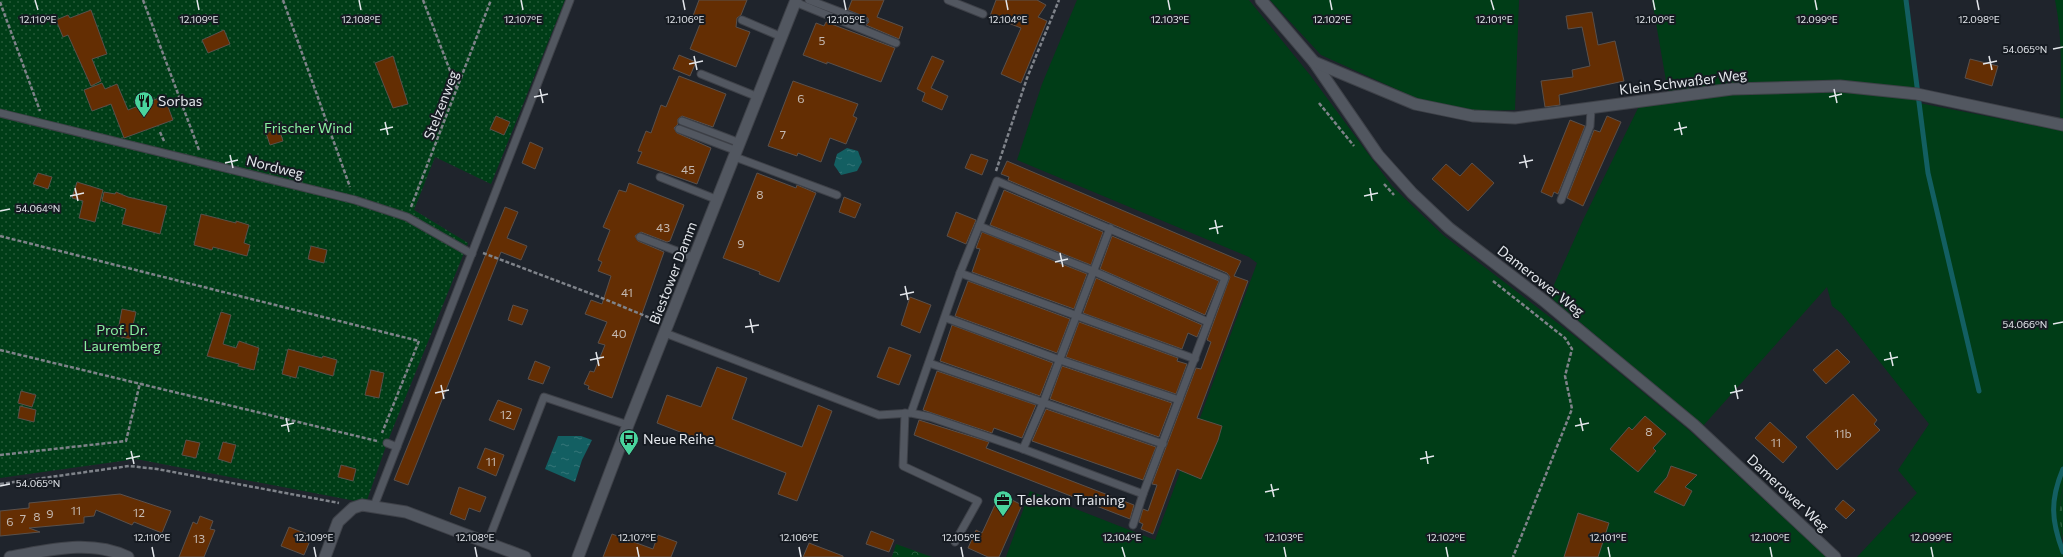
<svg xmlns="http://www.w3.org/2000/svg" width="2063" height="557" font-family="Commissioner,sans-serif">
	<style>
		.green { fill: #003d17 }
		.forest { fill: url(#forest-crowns) }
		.cemetery { fill: url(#cemetery-stones) }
		.garden { fill: url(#garden-dots) }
		.water { fill: url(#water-ripples) }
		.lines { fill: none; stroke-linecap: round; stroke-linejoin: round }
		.stream { stroke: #135f62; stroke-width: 5 }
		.building { fill: #642e03; stroke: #5a504b }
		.service-casing { stroke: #3e4148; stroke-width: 9 }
		.minor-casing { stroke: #3e4148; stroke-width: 13 }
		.path { stroke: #7f838a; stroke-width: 2.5; stroke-dasharray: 4 2; stroke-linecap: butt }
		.service { stroke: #525760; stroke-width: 7 }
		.minor { stroke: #525760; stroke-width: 11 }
		.ticks { fill: none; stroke: #e4e7ec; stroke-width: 1.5 }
		.labels { text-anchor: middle; stroke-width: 4; stroke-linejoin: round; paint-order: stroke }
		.number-label { font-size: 12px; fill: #c4b9b2 }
		.street-label { font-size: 14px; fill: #e4e7ec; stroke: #161b22 }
		.poi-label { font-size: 14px; fill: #e4e7ec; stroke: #161b22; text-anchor: start }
		.park-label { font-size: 14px; fill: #89efa0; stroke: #161b22 }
		.ticks-label { font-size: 10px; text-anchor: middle; fill: #e4e7ec; stroke: #161b22; stroke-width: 4; stroke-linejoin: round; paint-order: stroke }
	</style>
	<defs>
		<pattern id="forest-crowns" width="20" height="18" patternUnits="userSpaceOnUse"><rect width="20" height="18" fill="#003d17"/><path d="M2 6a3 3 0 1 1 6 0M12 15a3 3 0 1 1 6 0" fill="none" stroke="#255939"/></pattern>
		<pattern id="cemetery-stones" width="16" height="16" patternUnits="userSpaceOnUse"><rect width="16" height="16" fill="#003d17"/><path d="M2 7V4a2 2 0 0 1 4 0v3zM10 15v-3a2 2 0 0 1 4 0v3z" fill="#255939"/></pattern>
		<pattern id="garden-dots" width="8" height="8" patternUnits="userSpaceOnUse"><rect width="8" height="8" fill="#003d17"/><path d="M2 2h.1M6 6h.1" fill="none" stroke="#255939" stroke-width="1.8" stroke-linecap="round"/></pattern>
		<pattern id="water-ripples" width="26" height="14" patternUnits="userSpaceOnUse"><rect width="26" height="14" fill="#135f62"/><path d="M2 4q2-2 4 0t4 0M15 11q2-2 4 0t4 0" fill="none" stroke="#357679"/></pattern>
	</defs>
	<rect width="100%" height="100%" fill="#1f242c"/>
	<g class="green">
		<path d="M 1077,0 L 1249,0 L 1310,75 L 1392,186 L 1443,235 L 1581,341 L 1690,431 L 1826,557 L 1006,557 L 1030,491 L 1155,540 L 1257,263 L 1249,257 L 1017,160 L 1042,84 Z"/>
		<path d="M 1270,0 L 1519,0 L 1515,110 L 1475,111 L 1418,99 L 1321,55 Z"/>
		<path d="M 1652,0 L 1906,0 L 1919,103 L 2063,131 L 2063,488 C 2057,511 2063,534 2063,557 L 1857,557 L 1917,493 L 1898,470 L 1929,424 L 1841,313 L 1832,306 L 1827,287 L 1703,426 L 1549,296 L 1583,220 L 1641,102 L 1669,98 Z"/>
		<path d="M 2055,0 L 2063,0 L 2063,121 L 2060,118 C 2061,79 2063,38 2055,0 Z"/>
	</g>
	<path class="forest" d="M 896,544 L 932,557 L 892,557 Z"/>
	<path class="cemetery" d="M 2063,488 L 2063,539 L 2059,516 Z"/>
	<path class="garden" d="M 0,0 L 565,0 L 491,184 L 435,157 L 414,210 L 468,243 L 387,443 L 366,503 L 136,459 L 0,478 Z"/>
	<g class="water">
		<path d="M 847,148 L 858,151 L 862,162 L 857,171 L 841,175 L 834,165 L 837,154 Z"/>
		<path d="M 558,436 L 581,436 L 592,440 L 582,460 L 575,482 L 545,469 Z"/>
	</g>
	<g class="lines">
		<g class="stream">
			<path d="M 1906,0 L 1928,173 L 1979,391"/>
			<path d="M 2063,469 C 2050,500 2051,520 2063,552"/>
		</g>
	</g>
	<g class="building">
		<path d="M 699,0 L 747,0 L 741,15 L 737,18 L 736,27 L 750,32 L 736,67 L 690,49 L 702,19 L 693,16 Z"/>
		<path d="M 852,0 L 884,0 L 877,17 L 903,27 L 899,39 L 866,25 L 869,22 L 868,18 L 848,10 Z"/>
		<path d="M 996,0 L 1037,0 L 1046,5 L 1038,17 L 1047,21 L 1021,83 L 1001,74 L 1021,28 L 990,16 Z"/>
		<path d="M 91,10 L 107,54 L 92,59 L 101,81 L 91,86 L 68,35 L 63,37 L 56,20 L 68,15 L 70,18 Z"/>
		<path d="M 1592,12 L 1598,45 L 1615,41 L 1624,81 L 1559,95 L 1560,105 L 1545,107 L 1541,81 L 1573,77 L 1572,70 L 1590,66 L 1582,27 L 1568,29 L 1566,16 Z"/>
		<path d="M 826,22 L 895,48 L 881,82 L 827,62 L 827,64 L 803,55 L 816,23 L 824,26 Z"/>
		<path d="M 224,30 L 230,44 L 208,53 L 202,40 Z"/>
		<path d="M 679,55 L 696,62 L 690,76 L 673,69 Z"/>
		<path d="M 393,56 L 408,104 L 393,108 L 375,63 Z"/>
		<path d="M 932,56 L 944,61 L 931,88 L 948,96 L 942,110 L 922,101 L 925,93 L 917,89 Z"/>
		<path d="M 1970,59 L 1998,66 L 1992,86 L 1965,78 Z"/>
		<path d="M 679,76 L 726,94 L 713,127 L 682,116 L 678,119 L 678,124 L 674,128 L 677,133 L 711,148 L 697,184 L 637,163 L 642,152 L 638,151 L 646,131 L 651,133 L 661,105 L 666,107 Z"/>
		<path d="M 793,81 L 858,104 L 853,116 L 857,118 L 846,144 L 830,138 L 821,162 L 798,153 L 797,156 L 768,146 Z"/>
		<path d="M 102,83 L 105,89 L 117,84 L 128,110 L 164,96 L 173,120 L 124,138 L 111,104 L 92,111 L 84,90 Z"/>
		<path d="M 496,116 L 510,122 L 504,135 L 490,129 Z"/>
		<path d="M 1607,116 L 1621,122 L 1583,206 L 1567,198 L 1594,130 L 1600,132 Z"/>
		<path d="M 1570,120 L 1585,126 L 1558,194 L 1554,192 L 1552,197 L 1541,192 Z"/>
		<path d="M 279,129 L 283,141 L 270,145 L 266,133 Z"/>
		<path d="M 530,142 L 543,148 L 535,169 L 522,163 Z"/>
		<path d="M 971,154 L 988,160 L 982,175 L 965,168 Z"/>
		<path d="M 1007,161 L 1241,261 L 1234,276 L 1248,281 L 1197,418 L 1222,426 L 1218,440 L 1201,479 L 1177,469 L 1153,534 L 1141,529 L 1143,524 L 1139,522 L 1143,509 L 1148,511 L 1157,485 L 1152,484 L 1196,368 L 1201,369 L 1211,342 L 1207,340 L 1230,277 L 1227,273 L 1008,180 L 1009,177 L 1001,174 Z"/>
		<path d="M 1472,163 L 1494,183 L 1468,211 L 1432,179 L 1446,164 L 1460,176 Z"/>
		<path d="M 38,173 L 52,177 L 48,189 L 33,184 Z"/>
		<path d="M 757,173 L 796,188 L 797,185 L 816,193 L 779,282 L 759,274 L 760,272 L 723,258 Z"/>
		<path d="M 77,182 L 103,190 L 95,222 L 79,218 L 83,201 L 72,198 Z"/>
		<path d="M 629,183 L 684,205 L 670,241 L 667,242 L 641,232 L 635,236 L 638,241 L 664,252 L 612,398 L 588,389 L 589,386 L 584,384 L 590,371 L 594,372 L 605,345 L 598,343 L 607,322 L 585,314 L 591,300 L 602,304 L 611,276 L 598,271 L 602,262 L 598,260 L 610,230 L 603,227 L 619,190 L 626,192 Z"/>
		<path d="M 1004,190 L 1103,232 L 1091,265 L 990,225 Z"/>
		<path d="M 104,192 L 115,194 L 116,192 L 128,197 L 167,206 L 160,234 L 122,224 L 126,209 L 102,201 Z"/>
		<path d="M 844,197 L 861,204 L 855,218 L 839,212 Z"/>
		<path d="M 505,207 L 518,212 L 507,238 L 527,246 L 521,260 L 501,252 L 408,485 L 394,480 Z"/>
		<path d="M 956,212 L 976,220 L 966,244 L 947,236 Z"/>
		<path d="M 201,214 L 236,223 L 236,221 L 249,225 L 244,243 L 250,245 L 247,256 L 213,247 L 212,250 L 194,245 Z"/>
		<path d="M 982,232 L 1087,274 L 1074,309 L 972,272 L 980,249 L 976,248 Z"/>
		<path d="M 1112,236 L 1219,281 L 1205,315 L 1100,269 Z"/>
		<path d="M 311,246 L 327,250 L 324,263 L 308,259 Z"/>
		<path d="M 1096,278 L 1202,325 L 1197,337 L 1188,333 L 1182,349 L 1083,313 Z"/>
		<path d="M 968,281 L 1070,319 L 1057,353 L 955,316 Z"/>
		<path d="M 910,297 L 931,305 L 920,333 L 901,325 Z"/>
		<path d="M 513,305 L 528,310 L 522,325 L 508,320 Z"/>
		<path d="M 122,309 L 136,312 L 130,339 L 117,336 Z"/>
		<path d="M 221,312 L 231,315 L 223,344 L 236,348 L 239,341 L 259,348 L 254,370 L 238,366 L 239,364 L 207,356 Z"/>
		<path d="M 1079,322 L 1178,358 L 1177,361 L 1187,364 L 1176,394 L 1066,357 Z"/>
		<path d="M 952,325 L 1053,363 L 1040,396 L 940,361 Z"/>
		<path d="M 889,347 L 911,355 L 899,385 L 877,377 Z"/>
		<path d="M 288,349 L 322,358 L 323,356 L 337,360 L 333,376 L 299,366 L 296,378 L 282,374 Z"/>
		<path d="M 1837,349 L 1850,362 L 1826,384 L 1813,370 Z"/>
		<path d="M 535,361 L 550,367 L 543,384 L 528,379 Z"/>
		<path d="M 1062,366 L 1172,403 L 1159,437 L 1050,399 Z"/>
		<path d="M 717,367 L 747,378 L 732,419 L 802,447 L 818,405 L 832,411 L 797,501 L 778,494 L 786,473 L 657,423 L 667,395 L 701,407 Z"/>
		<path d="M 371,370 L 384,373 L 379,398 L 365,395 Z"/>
		<path d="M 937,371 L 1036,405 L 1022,438 L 994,428 L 992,433 L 923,410 Z"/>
		<path d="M 21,391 L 36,395 L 32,407 L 18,403 Z"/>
		<path d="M 1853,394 L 1877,420 L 1874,424 L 1880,430 L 1837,470 L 1806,437 Z"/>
		<path d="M 498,400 L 522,409 L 514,430 L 489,420 Z"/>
		<path d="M 20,406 L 36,410 L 34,422 L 18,418 Z"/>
		<path d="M 1046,409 L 1156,447 L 1143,480 L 1032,441 Z"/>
		<path d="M 1645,416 L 1666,434 L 1653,448 L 1656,451 L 1638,472 L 1610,449 L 1629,427 L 1632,430 Z"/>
		<path d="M 919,420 L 989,442 L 986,448 L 1134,505 L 1130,519 L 914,435 Z"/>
		<path d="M 1770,422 L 1797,447 L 1783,463 L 1755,438 Z"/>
		<path d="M 186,440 L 200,443 L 196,458 L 182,455 Z"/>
		<path d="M 223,442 L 236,445 L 231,463 L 218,459 Z"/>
		<path d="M 485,448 L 504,455 L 496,476 L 477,468 Z"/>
		<path d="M 341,465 L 356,469 L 353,481 L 338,477 Z"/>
		<path d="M 1671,466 L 1697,475 L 1685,487 L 1692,491 L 1684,506 L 1654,492 L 1667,477 Z"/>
		<path d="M 459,487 L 486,497 L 480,512 L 469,508 L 465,520 L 450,514 Z"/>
		<path d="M 120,494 L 171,511 L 162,533 L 134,522 L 132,525 L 96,510 L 94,516 L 84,517 L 84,523 L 29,528 L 40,532 L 0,536 L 0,511 L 29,508 L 29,503 Z"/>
		<path d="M 1000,494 L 1022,505 L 999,557 L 988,557 L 968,548 L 976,530 L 982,533 Z"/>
		<path d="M 1843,500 L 1855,510 L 1846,519 L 1835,509 Z"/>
		<path d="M 1578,513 L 1609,523 L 1598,557 L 1564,557 Z"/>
		<path d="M 200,516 L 213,521 L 210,529 L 215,530 L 204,557 L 179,557 L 193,522 L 197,524 Z"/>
		<path d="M 289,527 L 312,536 L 304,555 L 281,546 Z"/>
		<path d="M 871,531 L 894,540 L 889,552 L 866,544 Z"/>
		<path d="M 612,534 L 653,549 L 658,535 L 677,542 L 671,557 L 603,557 Z"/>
		<path d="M 809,543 L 843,556 L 843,557 L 803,557 Z"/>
	</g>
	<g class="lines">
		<g class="service-casing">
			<g id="service">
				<path d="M 809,0 L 864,21"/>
				<path d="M 948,0 L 983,14"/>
				<path d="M 795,2 L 896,43"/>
				<path d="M 742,20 L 782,37"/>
				<path d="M 701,74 L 758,97"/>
				<path d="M 0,113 L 355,200 L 407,217 L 472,254"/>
				<path d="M 682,121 L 740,143"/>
				<path d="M 679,129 L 737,151"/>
				<path d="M 735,157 L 837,195"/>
				<path d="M 660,177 L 718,200"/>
				<path d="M 1561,200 L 1590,126 L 1591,109"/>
				<path d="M 979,226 L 1093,271 L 1208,322"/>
				<path d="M 640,237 L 695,258"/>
				<path d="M 960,273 L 1195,359"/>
				<path d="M 946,318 L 1060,360 L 1179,400"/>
				<path d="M 665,333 L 879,415 L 911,413 L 930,417 L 1023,449 L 1143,494 L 1225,278 L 997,181 L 960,273 L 911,413"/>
				<path d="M 929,363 L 1163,444"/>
				<path d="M 905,413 L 903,466 L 978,501 L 955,542"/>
				<path d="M 387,443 L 397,447"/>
				<path d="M 1023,449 L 1043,403 L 1110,228"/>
				<path d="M 374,506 L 570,0"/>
				<path d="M 1133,525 L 1143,494"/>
				<path d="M 487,544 L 544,397 L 628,425"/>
			</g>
		</g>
		<g class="minor-casing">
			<g id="minor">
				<path d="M 1261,0 L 1314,62 L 1378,155 L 1412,193 L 1449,228 L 1543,300 L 1694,425 L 1835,557"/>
				<path d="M 1314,62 L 1415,104 L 1473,116 L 1515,118 L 1732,89 L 1840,86 L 1917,94 L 2063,125"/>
				<path d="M 10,557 C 50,550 90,539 128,557"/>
				<path d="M 325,557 L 338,522 L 353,508 L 362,505 L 406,512 L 525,557"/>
				<path d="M 578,557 L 628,425 L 796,0"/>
			</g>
		</g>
		<g class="path">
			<path d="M 143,0 L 199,150"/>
			<path d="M 283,0 L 350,187"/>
			<path d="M 423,0 L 457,89"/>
			<path d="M 0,2 L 40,111"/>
			<path d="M 1319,103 L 1354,146"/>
			<path d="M 160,132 L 164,141"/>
			<path d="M 996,171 L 1027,78 L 1059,0"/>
			<path d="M 1384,184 L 1394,195"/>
			<path d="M 411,207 L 491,0"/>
			<path d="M 0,236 L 419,341 L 382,433"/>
			<path d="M 483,253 L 597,296 L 655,320"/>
			<path d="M 1493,281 L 1565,338 L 1572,349 L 1565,376 L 1572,409 L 1513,557"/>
			<path d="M 0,350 L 377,441"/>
			<path d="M 0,455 L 126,441 L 140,383"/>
			<path d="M 0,484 L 129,466 L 157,469 L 339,503"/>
		</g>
		<use href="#service" class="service"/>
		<use href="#minor" class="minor"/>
	</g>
	<path class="ticks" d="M 35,0 L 38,10M 197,0 L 199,10M 359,0 L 361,10M 521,0 L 523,10M 683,0 L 685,10M 844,0 L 846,10M 1006,0 L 1008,10M 1168,0 L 1170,10M 1330,0 L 1332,10M 1491,0 L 1494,10M 1653,0 L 1655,10M 1815,0 L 1817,10M 1977,0 L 1979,10M 2053,49 L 2063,47M 694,56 L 697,70M 1989,56 L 1992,70M 689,64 L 703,61M 1983,64 L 1997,61M 540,89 L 543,103M 1834,89 L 1837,103M 534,97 L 548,94M 1829,97 L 1842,94M 385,122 L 388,135M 1679,122 L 1682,135M 380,130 L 393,127M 1674,130 L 1687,127M 230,155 L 233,168M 1524,155 L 1527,168M 225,163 L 238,160M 1519,163 L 1533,160M 75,188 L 78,201M 1370,188 L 1372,201M 70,196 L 84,193M 1364,196 L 1378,193M 0,211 L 10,209M 1215,220 L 1218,234M 1209,229 L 1223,226M 1060,253 L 1063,267M 1055,262 L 1068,259M 905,286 L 908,300M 900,295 L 914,292M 750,319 L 753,333M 2053,324 L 2063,322M 745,327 L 759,325M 596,352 L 599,366M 1890,352 L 1893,366M 590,360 L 604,357M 1884,360 L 1898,357M 441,385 L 444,399M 1735,385 L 1738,399M 435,393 L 449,390M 1730,393 L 1743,390M 286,418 L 289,432M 1580,418 L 1583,431M 281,426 L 294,423M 1575,426 L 1589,423M 131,451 L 134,464M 1426,451 L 1428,464M 126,459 L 140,456M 1420,459 L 1434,456M 1271,484 L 1274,497M 0,486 L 10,484M 1265,492 L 1279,489M 152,547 L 154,557M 314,547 L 316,557M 475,547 L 477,557M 637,547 L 639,557M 799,547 L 801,557M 961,547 L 963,557M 1122,547 L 1125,557M 1284,547 L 1286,557M 1446,547 L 1448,557M 1608,547 L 1610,557M 1770,547 L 1772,557M 1931,547 L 1933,557"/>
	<defs>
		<g id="restaurant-pin" transform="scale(1)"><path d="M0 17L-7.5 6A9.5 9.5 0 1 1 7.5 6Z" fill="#49d49d" stroke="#161b22"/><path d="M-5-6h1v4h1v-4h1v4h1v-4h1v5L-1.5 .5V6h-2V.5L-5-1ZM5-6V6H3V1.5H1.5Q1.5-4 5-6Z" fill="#111"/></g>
		<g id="bus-pin" transform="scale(1)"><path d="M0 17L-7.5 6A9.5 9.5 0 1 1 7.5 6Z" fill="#49d49d" stroke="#161b22"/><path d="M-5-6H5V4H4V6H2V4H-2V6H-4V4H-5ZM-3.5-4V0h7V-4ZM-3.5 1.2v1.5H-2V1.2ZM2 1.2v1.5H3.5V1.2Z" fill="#111"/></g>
		<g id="office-pin" transform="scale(1)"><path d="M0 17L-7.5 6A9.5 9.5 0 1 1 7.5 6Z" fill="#49d49d" stroke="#161b22"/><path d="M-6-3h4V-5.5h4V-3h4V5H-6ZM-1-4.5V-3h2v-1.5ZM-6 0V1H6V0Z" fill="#111"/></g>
	</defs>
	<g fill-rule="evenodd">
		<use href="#restaurant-pin" x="144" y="101"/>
		<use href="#bus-pin" x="629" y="439"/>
		<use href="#office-pin" x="1003" y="500"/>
	</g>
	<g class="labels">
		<g class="number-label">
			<text x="822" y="45">5</text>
			<text x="801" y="103">6</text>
			<text x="783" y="139">7</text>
			<text x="688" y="174">45</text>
			<text x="760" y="199">8</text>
			<text x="663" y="232">43</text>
			<text x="741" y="248">9</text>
			<text x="627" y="297">41</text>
			<text x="619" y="338">40</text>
			<text x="506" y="419">12</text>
			<text x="1649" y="436">8</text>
			<text x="1843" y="438">11b</text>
			<text x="1776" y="447">11</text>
			<text x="491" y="466">11</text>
			<text x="76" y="515">11</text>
			<text x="139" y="517">12</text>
			<text x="50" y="518">9</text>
			<text x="37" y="521">8</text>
			<text x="23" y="523">7</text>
			<text x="10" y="526">6</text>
			<text x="199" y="543">13</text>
		</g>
		<g class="street-label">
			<text transform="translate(1683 82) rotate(-7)" y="5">Klein Schwaßer Weg</text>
			<text transform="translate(441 105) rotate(-69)" y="5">Stelzenweg</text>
			<text transform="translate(275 167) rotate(14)" y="5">Nordweg</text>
			<text transform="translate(673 273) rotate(-69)" y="5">Biestower Damm</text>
			<text transform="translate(1541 281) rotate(38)" y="5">Damerower Weg</text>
			<text transform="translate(1788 493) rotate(43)" y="5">Damerower Weg</text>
		</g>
		<g class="poi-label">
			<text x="158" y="106">Sorbas</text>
			<text x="643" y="444">Neue Reihe</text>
			<text x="1017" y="505">Telekom Training</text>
		</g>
		<g class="park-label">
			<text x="308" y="133">Frischer Wind</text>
			<text x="122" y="335">Prof. Dr.<tspan x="122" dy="16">Lauremberg</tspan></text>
		</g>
	</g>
	<g class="ticks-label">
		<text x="38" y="23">12.110°E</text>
		<text x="199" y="23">12.109°E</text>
		<text x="361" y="23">12.108°E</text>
		<text x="523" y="23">12.107°E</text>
		<text x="685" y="23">12.106°E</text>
		<text x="846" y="23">12.105°E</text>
		<text x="1008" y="23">12.104°E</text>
		<text x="1170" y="23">12.103°E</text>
		<text x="1332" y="23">12.102°E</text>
		<text x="1494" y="23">12.101°E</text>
		<text x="1655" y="23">12.100°E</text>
		<text x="1817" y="23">12.099°E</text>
		<text x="1979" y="23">12.098°E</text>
		<text x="2025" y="53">54.065°N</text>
		<text x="38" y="212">54.064°N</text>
		<text x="2025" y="328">54.066°N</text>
		<text x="38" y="487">54.065°N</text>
		<text x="152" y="541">12.110°E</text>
		<text x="314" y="541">12.109°E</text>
		<text x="475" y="541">12.108°E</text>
		<text x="637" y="541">12.107°E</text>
		<text x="799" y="541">12.106°E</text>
		<text x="961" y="541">12.105°E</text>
		<text x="1122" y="541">12.104°E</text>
		<text x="1284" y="541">12.103°E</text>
		<text x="1446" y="541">12.102°E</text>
		<text x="1608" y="541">12.101°E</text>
		<text x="1770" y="541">12.100°E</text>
		<text x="1931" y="541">12.099°E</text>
	</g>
</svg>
